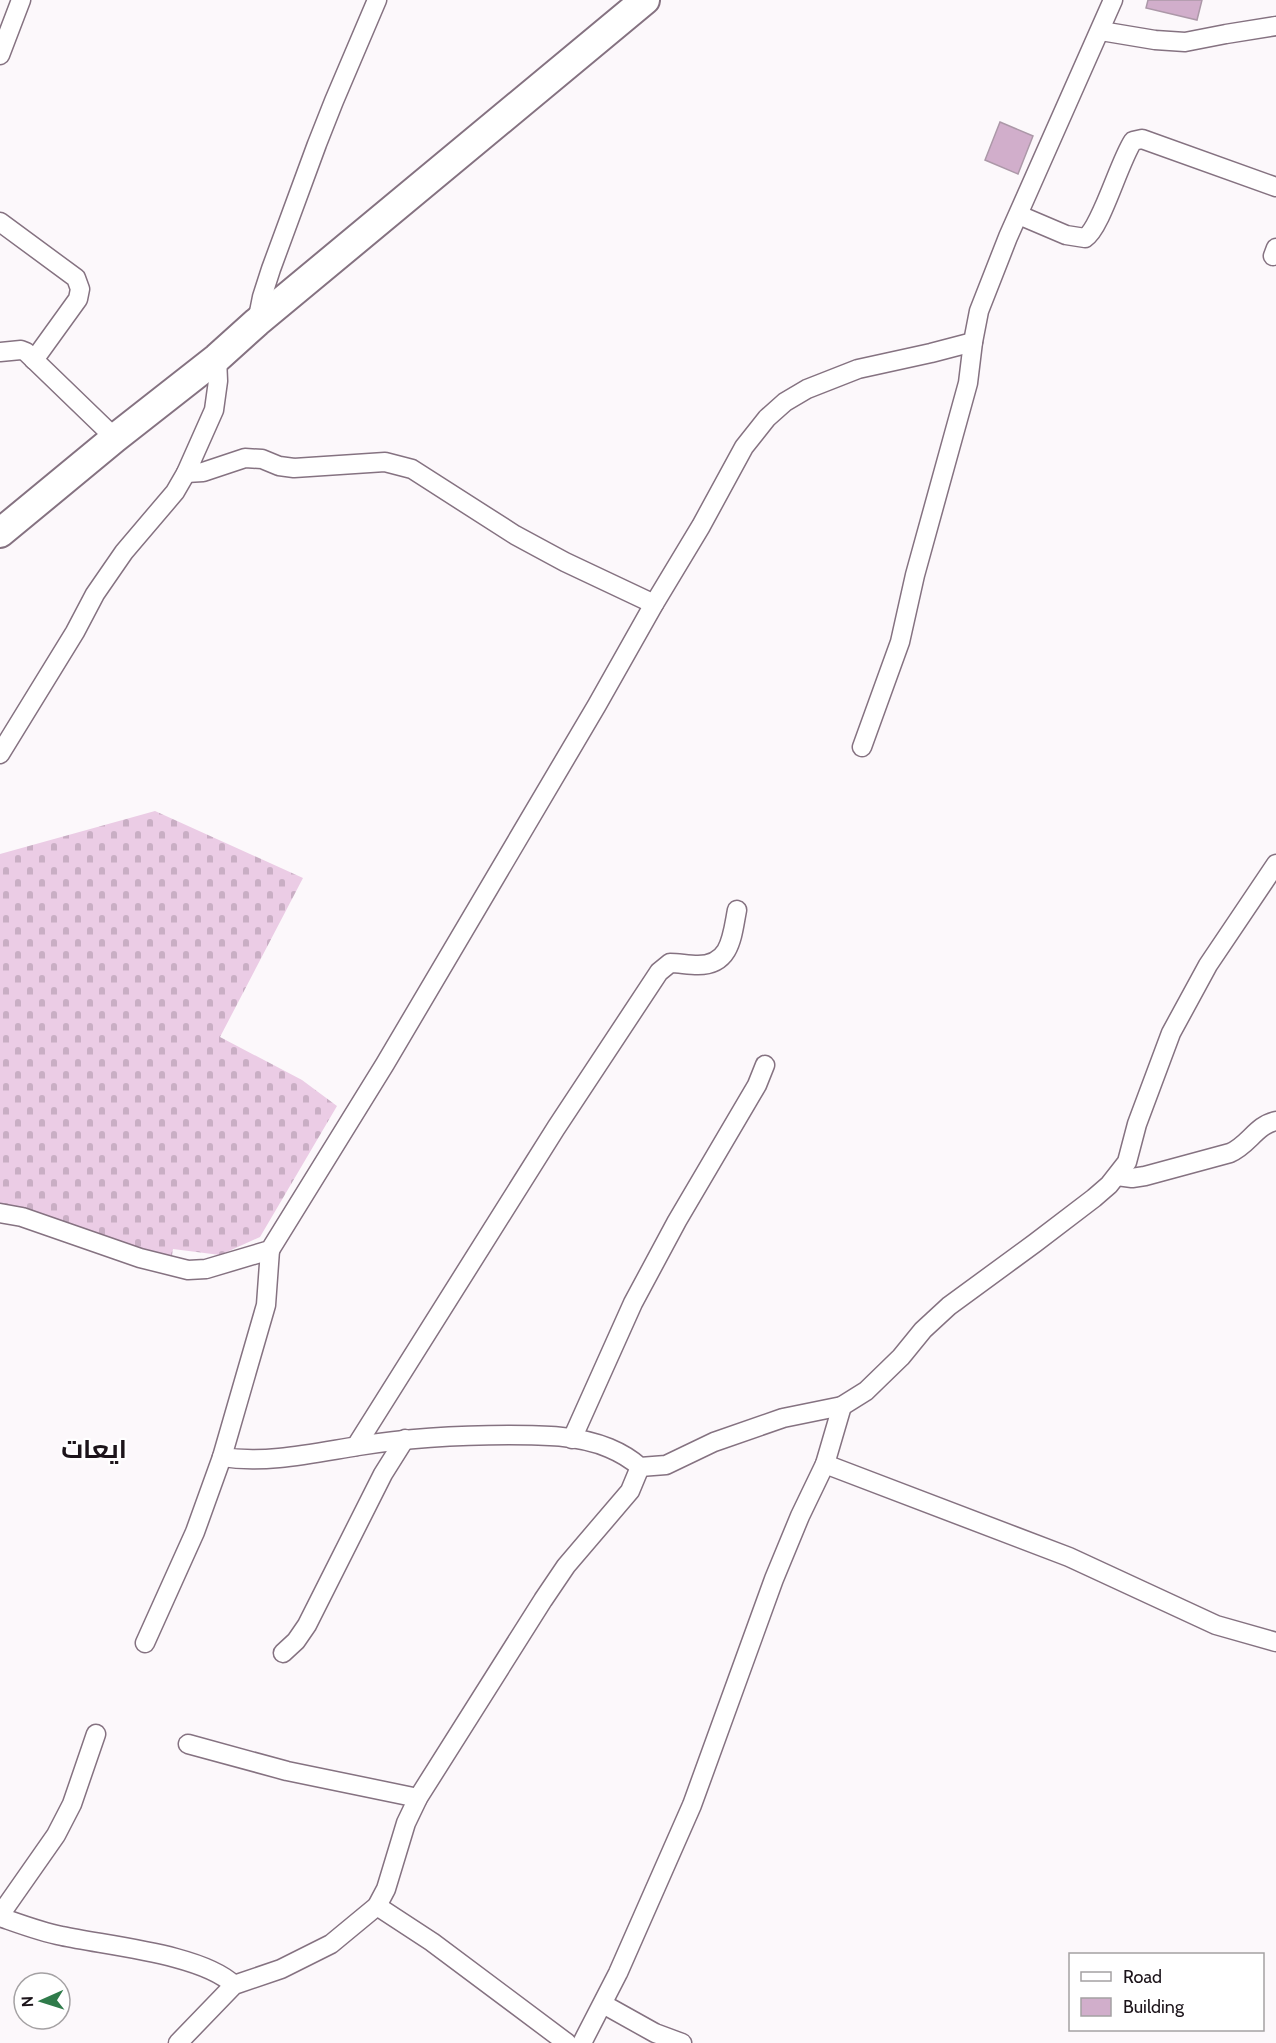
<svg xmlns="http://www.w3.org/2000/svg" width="1276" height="2043" font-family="Cabin,Cairo,sans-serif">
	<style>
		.cemetery { fill: url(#cemetery-stones) }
		.building { fill: #d1aecb; stroke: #ac98a8; stroke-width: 1.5 }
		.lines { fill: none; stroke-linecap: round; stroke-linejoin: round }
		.street-casing { stroke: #857281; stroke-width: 21 }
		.primary-casing { stroke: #857281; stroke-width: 32 }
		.street { stroke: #fff; stroke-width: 18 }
		.primary { stroke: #fff; stroke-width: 28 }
		.labels { text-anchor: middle; stroke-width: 4.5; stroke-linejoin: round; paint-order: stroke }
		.quarter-label { font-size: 26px; font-weight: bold; fill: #1c141a; stroke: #fff }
	</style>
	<defs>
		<pattern id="cemetery-stones" width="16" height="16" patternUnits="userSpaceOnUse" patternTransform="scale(1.5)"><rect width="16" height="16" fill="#ebcce5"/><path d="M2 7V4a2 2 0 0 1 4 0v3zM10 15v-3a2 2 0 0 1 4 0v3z" fill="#c9aec4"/></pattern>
	</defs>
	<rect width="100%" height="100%" fill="#fcf8fb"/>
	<path class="cemetery" d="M 155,811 L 303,878 L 220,1037 L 302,1080 L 337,1106 L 260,1237 L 220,1255 L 173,1249 L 171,1262 L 0,1205 L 0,854 Z"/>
	<g class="building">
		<path d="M 1148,0 L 1202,0 L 1197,20 L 1146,8 Z"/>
		<path d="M 1000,122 L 1033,136 L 1018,174 L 985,160 Z"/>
	</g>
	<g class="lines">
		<g class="street-casing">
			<g id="street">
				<path d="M 1101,31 L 1155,40 L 1185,42 L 1226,34 L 1276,26"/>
				<path d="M 0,55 L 21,0"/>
				<path d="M 1019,215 L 1066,235 L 1085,238 C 1101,228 1119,162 1133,141 L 1142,139 L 1276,187"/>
				<path d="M 0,222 L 76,278 L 80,289 L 78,299 L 34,360"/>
				<path d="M 1273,256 L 1276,248"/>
				<path d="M 257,322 L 262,297 L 271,269 L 317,144 L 334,101 L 377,0"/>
				<path d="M 0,352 L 21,350 L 26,352 L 115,438"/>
				<path d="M 186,473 L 203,472 L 245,458 L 262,459 L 279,466 L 294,468 L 385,462 L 412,469 L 515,535 L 565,562 L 654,604"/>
				<path d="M 862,747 L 900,642 L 915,575 L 968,383 L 973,342"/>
				<path d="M 0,754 L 75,632 L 95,594 L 124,552 L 175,492 L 186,473 L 214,410 L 218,381 L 217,358"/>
				<path d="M 1117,1176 L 1132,1178 L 1145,1176 L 1230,1153 C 1249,1145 1256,1125 1276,1121"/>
				<path d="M 0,1213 L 22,1217 L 140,1258 L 188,1270 L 206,1269 L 270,1250 L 385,1064 L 597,705 L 654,604 L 701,526 L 744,447 L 767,418 L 785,402 L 807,389 L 858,369 L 931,353 L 973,342 L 979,311 L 1008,237 L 1113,0"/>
				<path d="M 270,1250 L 266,1305 L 222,1457 C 266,1464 314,1453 358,1446 C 408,1438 459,1435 509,1435 C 542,1435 578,1435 609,1448 C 621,1453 631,1459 640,1467 L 666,1465 L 714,1442 L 783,1418 L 842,1406 L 866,1391 L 901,1357 L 923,1330 L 949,1306 L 1035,1243 L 1094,1198 L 1109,1185 L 1127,1162 L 1137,1124 L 1171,1033 L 1208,965 L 1276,864"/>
				<path d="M 572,1439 L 633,1303 L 677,1221 L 757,1085 L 765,1065"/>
				<path d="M 356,1446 L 556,1128 L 659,972 L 670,963 C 679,963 688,965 698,965 C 731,965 732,936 737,910"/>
				<path d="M 825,1464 L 1069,1557 L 1216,1625 L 1276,1642"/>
				<path d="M 145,1643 L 195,1532 L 222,1457"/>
				<path d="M 283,1653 L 296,1641 L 307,1625 L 383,1474 L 405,1439"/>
				<path d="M 188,1744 L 287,1771 L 418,1798"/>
				<path d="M 377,1906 L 432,1942 L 567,2043"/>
				<path d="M 0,1915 L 56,1835 L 72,1804 L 96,1734"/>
				<path d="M 0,1917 C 20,1924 41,1932 62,1936 C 108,1946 202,1954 234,1985"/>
				<path d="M 603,2004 L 655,2033 L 682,2043"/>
				<path d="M 178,2043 L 234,1985 L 281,1969 L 331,1944 L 377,1906 L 386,1889 L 406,1823 L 418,1798 L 543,1600 L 566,1566 L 630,1491 L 640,1467"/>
				<path d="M 582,2043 L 618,1973 L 692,1805 L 774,1579 L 800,1516 L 825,1464 L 842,1406"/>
			</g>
		</g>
		<g class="primary-casing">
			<path id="primary" d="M 0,533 L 115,438 L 217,358 L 257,322 L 645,0"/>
		</g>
		<use href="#street" class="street"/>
		<use href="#primary" class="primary"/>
	</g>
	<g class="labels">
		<g class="quarter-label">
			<text x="94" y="1458">ايعات</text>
		</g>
	</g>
	<rect x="1069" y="1953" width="195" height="78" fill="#ffffff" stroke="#a4a1a3" stroke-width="1.5"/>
	<rect x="1081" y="1972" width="30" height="9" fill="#ffffff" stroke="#a4a1a3" stroke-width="1.5"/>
	<text x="1123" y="1983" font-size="18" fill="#1c141a">Road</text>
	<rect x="1081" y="1998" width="30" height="18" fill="#d1aecb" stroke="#a4a1a3" stroke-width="1.5"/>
	<text x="1123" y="2013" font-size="18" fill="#1c141a">Building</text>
	<g transform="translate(42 2001) rotate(267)"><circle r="28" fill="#ffffff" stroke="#a4a1a3" stroke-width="1.5"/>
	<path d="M0-4.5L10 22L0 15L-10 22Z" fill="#2f7b4a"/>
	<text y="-9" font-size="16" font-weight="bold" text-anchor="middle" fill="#1c141a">N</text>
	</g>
</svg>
